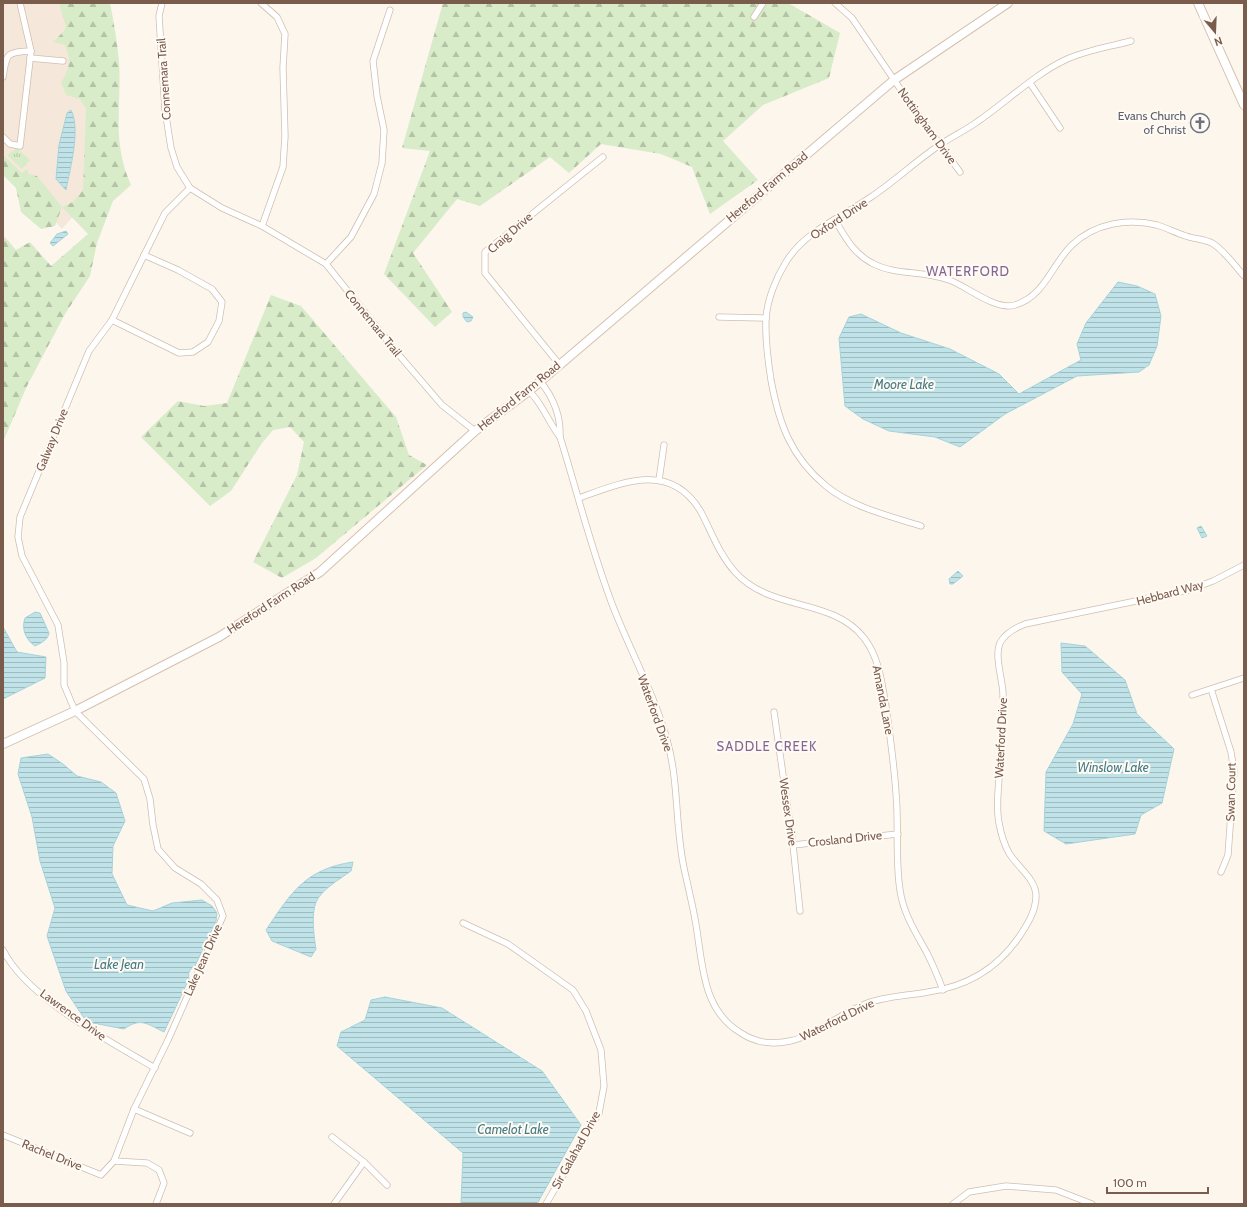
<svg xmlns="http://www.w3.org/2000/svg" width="1247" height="1207" font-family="Cabin,sans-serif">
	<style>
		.residential { fill: #f5e8da }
		.forest { fill: url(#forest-firs) }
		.park { fill: url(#park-tufts) }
		.water { fill: url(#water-rules); stroke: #a5d3da }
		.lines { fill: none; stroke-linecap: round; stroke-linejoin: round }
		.street-casing { stroke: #d1beb0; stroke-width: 7 }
		.secondary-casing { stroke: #d6c0b0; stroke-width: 10 }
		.street { stroke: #fff; stroke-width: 5.5 }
		.secondary { stroke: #fff; stroke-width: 8 }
		.labels { text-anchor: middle; stroke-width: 4; stroke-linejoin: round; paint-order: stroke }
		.street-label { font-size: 12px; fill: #7a5c4d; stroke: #fffaf3 }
		.worship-label { font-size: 12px; fill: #5b616d; stroke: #fffaf3; text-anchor: end }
		.neighbourhood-label { font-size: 13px; letter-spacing: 1px; fill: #846695; stroke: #fffaf3 }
		.water-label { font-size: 13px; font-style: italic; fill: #437c86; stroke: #fffaf3 }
	</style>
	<defs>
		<pattern id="forest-firs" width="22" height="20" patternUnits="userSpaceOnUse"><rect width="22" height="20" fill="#d8ecc9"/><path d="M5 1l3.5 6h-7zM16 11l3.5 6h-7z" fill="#b4c2a5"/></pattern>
		<pattern id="park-tufts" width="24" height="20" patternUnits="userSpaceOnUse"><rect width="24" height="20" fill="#d8ecc9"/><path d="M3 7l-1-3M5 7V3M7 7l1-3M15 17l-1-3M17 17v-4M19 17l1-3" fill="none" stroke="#b4c2a5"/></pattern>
		<pattern id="water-rules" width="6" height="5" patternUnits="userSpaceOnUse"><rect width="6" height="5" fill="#bfe3e8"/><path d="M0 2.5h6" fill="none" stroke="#a0bbbe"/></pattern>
	</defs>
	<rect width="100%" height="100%" fill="#fdf6ec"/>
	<path class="residential" d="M 3,3 L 82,3 L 91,196 L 62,229 L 3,167 Z"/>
	<g class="forest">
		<path d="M 59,3 L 110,3 C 114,22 117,42 119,61 C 122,106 111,140 131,185 L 113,201 L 97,243 L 90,276 L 65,314 L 27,386 L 3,442 L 3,235 L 16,250 L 30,242 L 51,266 L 88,234 L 62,207 L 55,226 L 41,229 L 21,212 L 16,188 L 3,175 L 3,155 L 22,173 L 27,169 L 29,174 L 37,176 L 62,207 L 73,202 L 83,190 L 86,109 L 80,99 L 66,95 L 61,83 C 69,68 72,62 65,45 L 53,42 L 63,32 L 66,27 Z"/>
		<path d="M 443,3 L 788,3 L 840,33 L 829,78 L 763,105 L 723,141 L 758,180 L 710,214 L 692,167 L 661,154 L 601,144 L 569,173 L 550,157 L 480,206 L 457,199 L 413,253 L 452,312 L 435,327 L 384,274 L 430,151 L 402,148 Z"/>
		<path d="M 271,295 L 301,306 L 396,417 L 409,455 L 427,465 L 316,558 L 282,578 L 253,562 L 297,475 L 304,442 L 290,427 L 273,430 L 262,443 L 231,491 L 210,506 L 141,437 L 178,401 L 204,406 L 227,403 Z"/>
	</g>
	<path class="park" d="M 17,148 L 30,160 L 22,169 L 7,155 Z"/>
	<g class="water">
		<path d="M 71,110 C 81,129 70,169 66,190 L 56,179 L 59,145 L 67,113 Z"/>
		<path d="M 66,231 L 68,234 L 53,246 L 50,243 L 57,234 Z"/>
		<path d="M 1118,282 L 1137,286 L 1155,294 L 1161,316 L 1157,346 L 1149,365 L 1139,372 L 1077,376 L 1005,414 L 960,447 L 935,437 L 889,431 L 863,419 L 845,406 L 839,338 L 849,317 L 861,314 L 901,333 L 950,349 L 999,374 L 1019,394 L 1081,360 L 1077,344 L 1086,323 Z"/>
		<path d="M 466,312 L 473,317 L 471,321 L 467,322 L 463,317 L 463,313 Z"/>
		<path d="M 1201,526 L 1207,536 L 1202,538 L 1197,528 Z"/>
		<path d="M 958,571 L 963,576 L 953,584 L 950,584 L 949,579 Z"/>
		<path d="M 35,612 L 40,613 L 49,633 C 48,640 41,643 35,646 C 26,640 21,629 25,618 Z"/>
		<path d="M 3,627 L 17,652 L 46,657 L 45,678 L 3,699 Z"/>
		<path d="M 1061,643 L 1085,646 L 1125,680 L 1137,714 L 1174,749 L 1162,803 L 1141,815 L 1135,834 L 1066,844 L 1044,831 L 1046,772 L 1073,724 L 1082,694 L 1062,672 Z"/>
		<path d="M 48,754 L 63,764 L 77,776 L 101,782 L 116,793 L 125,821 L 113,846 L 112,874 L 127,905 L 153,911 L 172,903 L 202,900 L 212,906 L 217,913 L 216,921 L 195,966 C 189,970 188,972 189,979 L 164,1032 C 147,1024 141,1017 124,1029 L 93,1023 L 84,1018 L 66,991 L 47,936 L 55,908 L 40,861 L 32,817 L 18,774 L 21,758 Z"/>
		<path d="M 353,862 L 351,871 C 340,879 322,889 316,902 C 311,915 314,937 316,949 L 311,957 L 272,941 L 266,930 C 291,893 305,869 353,862 Z"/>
		<path d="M 385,997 L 442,1008 L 542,1071 L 581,1125 L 537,1204 L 461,1204 L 463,1153 L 337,1046 L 341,1032 L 365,1020 L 371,1000 Z"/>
	</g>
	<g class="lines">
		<g class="street-casing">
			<g id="street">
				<path d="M 162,3 L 159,16 L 165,110 L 171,148 L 177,167 L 190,188 L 222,208 L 262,226 L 326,264 L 399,355 L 442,405 L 475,431"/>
				<path d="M 261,3 L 277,17 L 285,34 L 283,68 L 285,136 L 283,167 L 262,226"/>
				<path d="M 835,3 L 852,18 L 901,90 L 960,172"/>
				<path d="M 754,17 L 763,3"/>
				<path d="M 30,58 L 63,61"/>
				<path d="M 3,77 C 6,53 7,52 31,51"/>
				<path d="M 1030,83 L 1060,128"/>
				<path d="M 3,137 L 10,144 L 20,146 L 31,51 L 20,3"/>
				<path d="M 835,220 C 845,237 854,254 872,263 C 896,276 924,270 949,280 C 967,286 995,311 1015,305 C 1045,296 1052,264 1072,245 C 1095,223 1128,218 1157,225 C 1167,228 1176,233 1186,236 C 1194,239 1204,239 1212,243 C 1224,250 1235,266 1244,276"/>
				<path d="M 326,264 L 351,237 L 374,194 L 382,163 L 384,130 L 377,96 L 373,61 L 390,10"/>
				<path d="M 719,317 L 766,318"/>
				<path d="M 112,320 L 179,353 L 193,352 L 208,342 L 219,321 L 222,302 L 212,289 L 178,270 L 144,255"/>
				<path d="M 559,364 L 485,273 L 485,252 L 603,157"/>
				<path d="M 540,381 C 553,397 561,416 560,437"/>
				<path d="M 529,391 C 543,404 548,422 560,437 C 578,494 592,553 614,609 C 631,652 655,696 667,740 C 679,782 675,826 684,868 C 688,887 693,906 696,925 C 703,965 702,1010 741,1033 C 756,1043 772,1045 790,1041 C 817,1035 839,1014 865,1004 C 885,996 906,996 928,992 C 965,987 997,969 1019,937 C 1027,925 1036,911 1036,896 C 1036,879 1018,868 1009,853 C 1004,844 1001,834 999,823 C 996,808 998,794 999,778 C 1001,751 1003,722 1003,694 C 1003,681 994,656 1000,643 C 1005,633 1015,628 1025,624 L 1189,590 L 1213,581 L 1244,565"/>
				<path d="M 659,480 L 664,445"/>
				<path d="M 579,498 C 623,482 671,461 701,512 C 712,533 719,554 735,572 C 771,612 832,597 864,638 C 879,657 882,683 886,707 C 890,735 894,764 896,793 C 899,825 895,858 900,890 C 903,913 916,933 927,953 C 933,965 938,977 943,990"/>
				<path d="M 921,526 C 890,516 853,508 826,486 C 791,457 779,424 771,380 C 768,361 765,340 766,319 C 767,300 776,278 786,262 C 805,231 842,217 871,197 C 895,181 917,160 941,144 C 953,136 966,130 977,122 C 1005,103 1035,74 1065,60 C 1086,50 1109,47 1131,41"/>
				<path d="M 1211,689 L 1231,752 L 1234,771 L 1228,855 L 1221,872"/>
				<path d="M 1192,695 L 1244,678"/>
				<path d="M 774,712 L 793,845 L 800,911"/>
				<path d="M 793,845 L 898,834"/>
				<path d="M 463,923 L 508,944 L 573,990 L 586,1011 L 601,1050 L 604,1086 L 599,1113 L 546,1204"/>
				<path d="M 3,950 C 27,998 109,1041 155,1068"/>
				<path d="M 134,1109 L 190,1133"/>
				<path d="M 3,1135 L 101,1175 L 114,1161 L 134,1109 L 168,1040 L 223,916 L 217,900 L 201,884 L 175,868 L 158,849 L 153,825 L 150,799 L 144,779 L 75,711 L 64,685 L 64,663 L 58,625 L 22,556 L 18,537 L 20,517 L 89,351 L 112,320 L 165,213 L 190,188"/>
				<path d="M 332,1137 L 364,1162 L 387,1185"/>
				<path d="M 114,1161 L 147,1163 L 159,1170 L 164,1183 L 156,1204"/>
				<path d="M 334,1204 L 364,1162"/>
				<path d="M 953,1204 L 969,1192 L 1006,1186 L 1056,1190 L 1092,1204"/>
			</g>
		</g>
		<g class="secondary-casing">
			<g id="secondary">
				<path d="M 1198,3 L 1244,105"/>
				<path d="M 3,744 L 75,711 L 219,637 L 320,572 L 475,431 L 529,391 L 894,80 L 1008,3"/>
			</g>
		</g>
		<use href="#street" class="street"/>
		<use href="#secondary" class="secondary"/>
	</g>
	<defs>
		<g id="church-ring" transform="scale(1)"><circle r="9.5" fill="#fffaf3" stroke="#6b7280" stroke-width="1.5"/><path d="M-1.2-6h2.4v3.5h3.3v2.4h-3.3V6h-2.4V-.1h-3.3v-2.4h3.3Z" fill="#6b7280"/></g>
	</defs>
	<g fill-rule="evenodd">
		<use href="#church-ring" x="1200" y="123"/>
	</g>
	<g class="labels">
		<g class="street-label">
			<text transform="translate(164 79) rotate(-94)" y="4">Connemara Trail</text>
			<text transform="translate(927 126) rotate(54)" y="4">Nottingham Drive</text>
			<text transform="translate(767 187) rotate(-40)" y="4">Hereford Farm Road</text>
			<text transform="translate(839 219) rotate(-33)" y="4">Oxford Drive</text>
			<text transform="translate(510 233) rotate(-41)" y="4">Craig Drive</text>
			<text transform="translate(373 323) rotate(51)" y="4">Connemara Trail</text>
			<text transform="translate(519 396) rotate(-39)" y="4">Hereford Farm Road</text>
			<text transform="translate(52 440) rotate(-68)" y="4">Galway Drive</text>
			<text transform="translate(1170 593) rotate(-15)" y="4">Hebbard Way</text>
			<text transform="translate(271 603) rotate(-33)" y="4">Hereford Farm Road</text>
			<text transform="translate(883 700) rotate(79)" y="4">Amanda Lane</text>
			<text transform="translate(655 713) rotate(70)" y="4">Waterford Drive</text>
			<text transform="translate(1001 738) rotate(-87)" y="4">Waterford Drive</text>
			<text transform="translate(1231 792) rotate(-89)" y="4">Swan Court</text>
			<text transform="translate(788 812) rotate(82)" y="4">Wessex Drive</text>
			<text transform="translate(845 839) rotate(-6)" y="4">Crosland Drive</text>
			<text transform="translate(203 960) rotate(-66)" y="4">Lake Jean Drive</text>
			<text transform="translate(73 1015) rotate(36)" y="4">Lawrence Drive</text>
			<text transform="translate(837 1020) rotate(-26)" y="4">Waterford Drive</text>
			<text transform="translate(576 1150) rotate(-61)" y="4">Sir Galahad Drive</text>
			<text transform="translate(52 1155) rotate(22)" y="4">Rachel Drive</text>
		</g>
		<g class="worship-label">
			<text x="1186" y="120">Evans Church<tspan x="1186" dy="14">of Christ</tspan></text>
		</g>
		<g class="neighbourhood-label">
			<text x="968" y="276">WATERFORD</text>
			<text x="767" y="751">SADDLE CREEK</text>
		</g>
		<g class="water-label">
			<text x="904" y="389">Moore Lake</text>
			<text x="1113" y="772">Winslow Lake</text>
			<text x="119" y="969">Lake Jean</text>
			<text x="513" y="1134">Camelot Lake</text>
		</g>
	</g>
	<rect width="1247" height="1207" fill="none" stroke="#7a5c4d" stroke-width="8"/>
	<g transform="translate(1215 32) rotate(161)" stroke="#fffaf3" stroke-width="3" paint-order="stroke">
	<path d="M0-3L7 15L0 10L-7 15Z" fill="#7a5c4d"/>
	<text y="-6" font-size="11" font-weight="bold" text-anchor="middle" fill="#7a5c4d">N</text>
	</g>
	<path d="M1107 1187v6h101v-6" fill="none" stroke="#7a5c4d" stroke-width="2"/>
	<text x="1113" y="1187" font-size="12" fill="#7a5c4d" stroke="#fffaf3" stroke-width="3" paint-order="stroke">100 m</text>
</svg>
